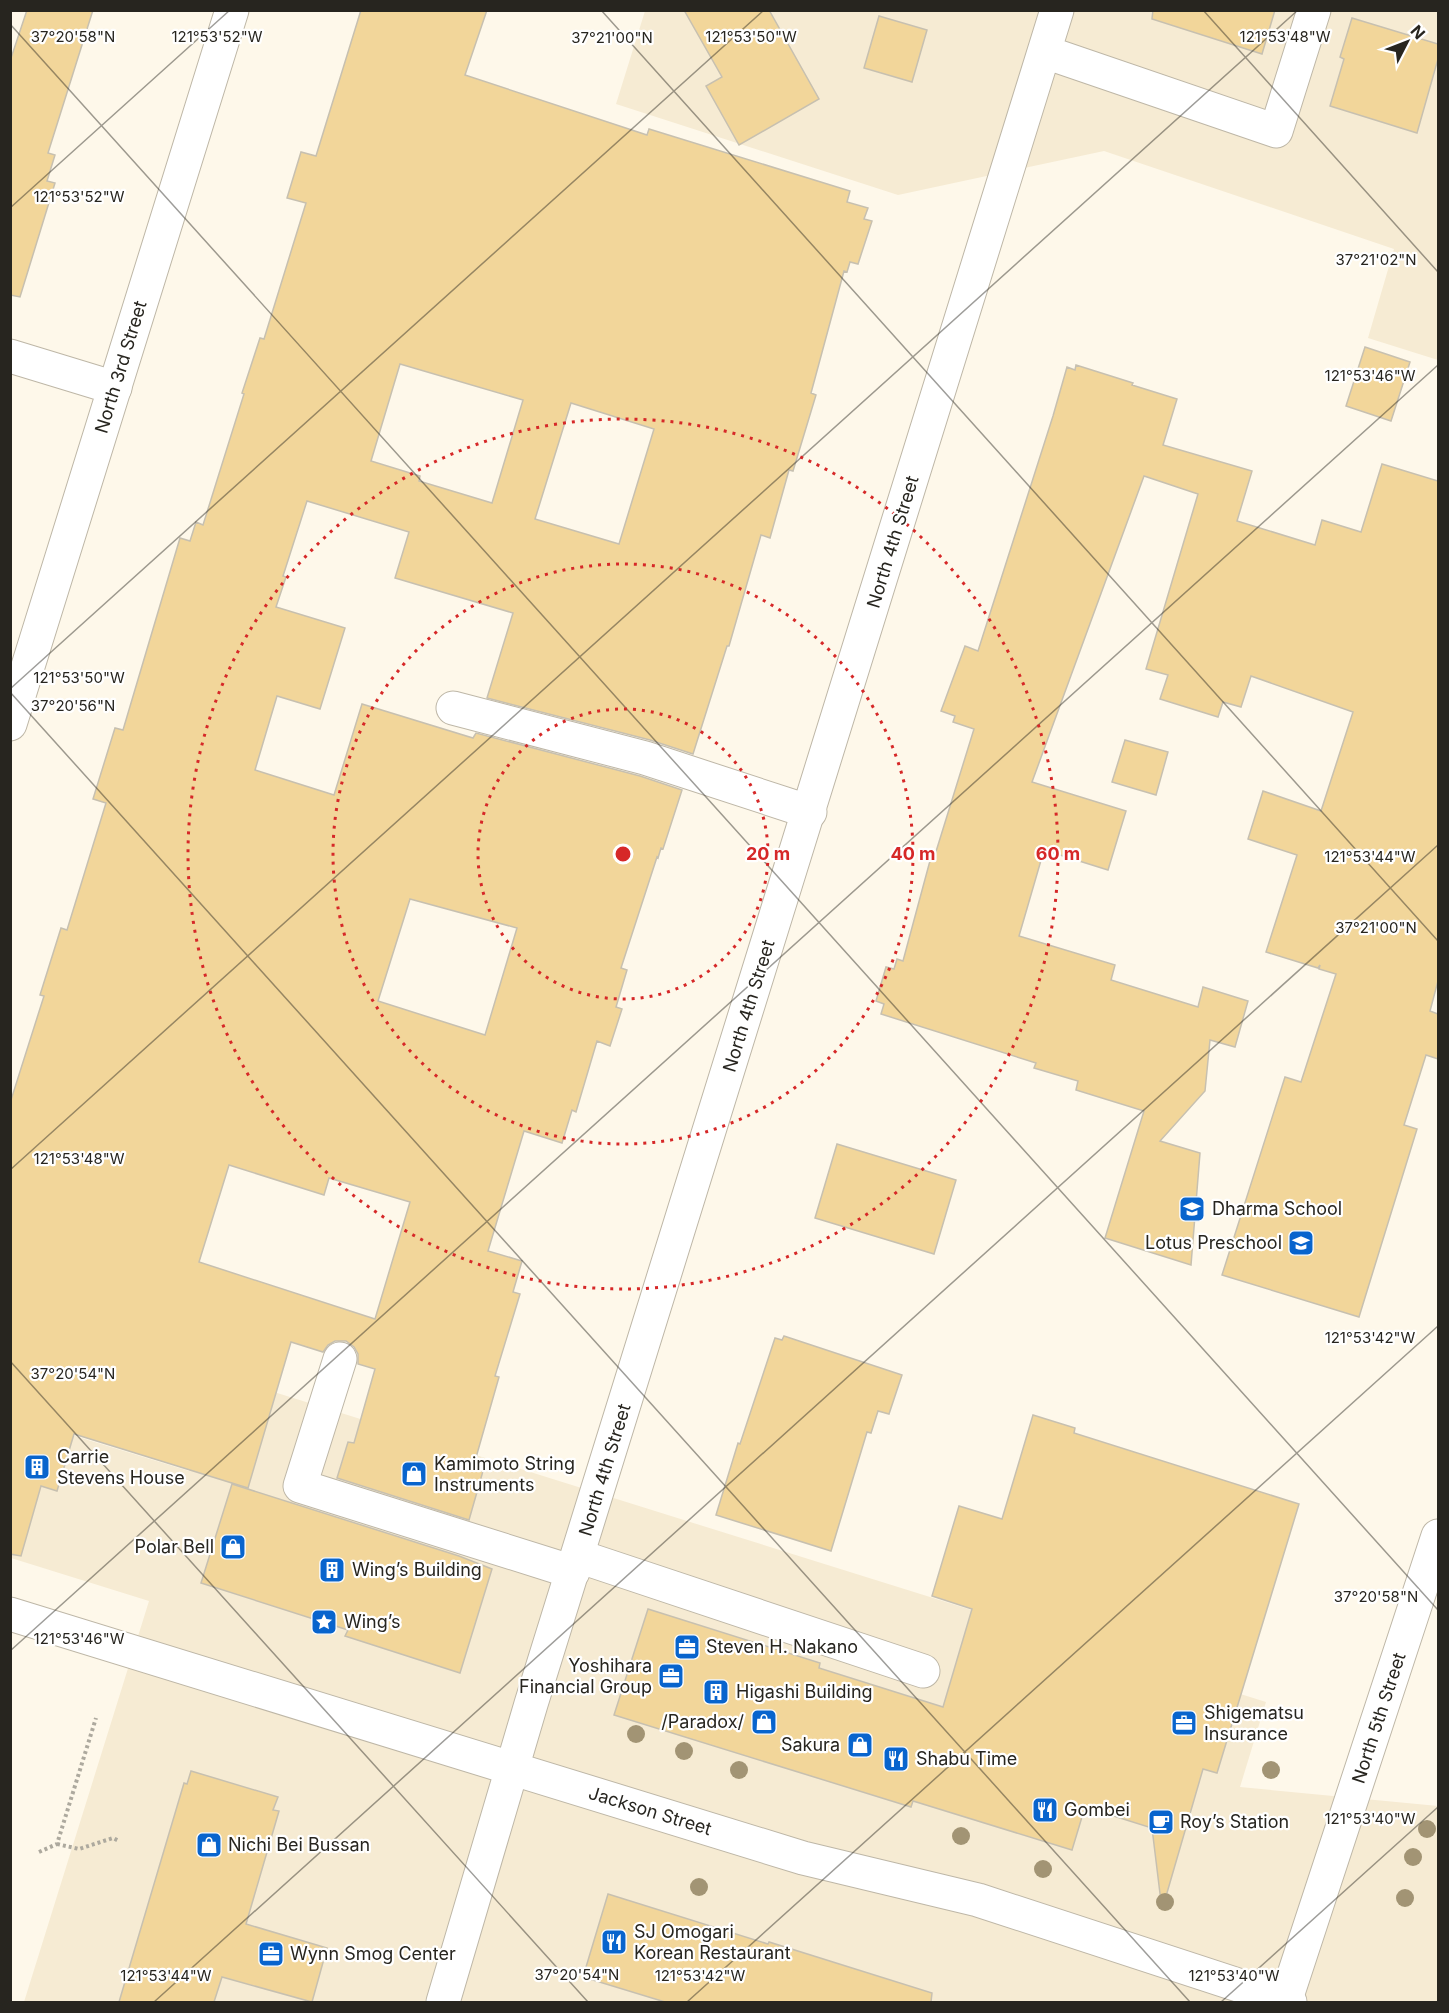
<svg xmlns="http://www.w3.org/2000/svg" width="1449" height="2013" font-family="Inter,sans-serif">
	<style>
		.built { fill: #f6ebd3 }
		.building { fill: #f2d69a; stroke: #c7c0b0; stroke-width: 1.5; fill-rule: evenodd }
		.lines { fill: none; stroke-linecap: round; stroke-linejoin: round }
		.minor-casing { stroke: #beb7a7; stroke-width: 35 }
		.major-casing { stroke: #beb7a7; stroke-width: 35 }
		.path { stroke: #ada99e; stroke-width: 4; stroke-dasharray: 3 3; stroke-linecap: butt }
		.minor { stroke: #fff; stroke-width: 33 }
		.major { stroke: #fff; stroke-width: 33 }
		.tree { fill: #a29474 }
		.ticks { fill: none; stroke: #27251f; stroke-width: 1.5; stroke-opacity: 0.45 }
		.ring { fill: none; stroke: #d62828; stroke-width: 3; stroke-dasharray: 3 6 }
		.labels { text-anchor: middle; stroke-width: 4.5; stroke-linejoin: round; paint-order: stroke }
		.street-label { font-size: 18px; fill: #27251f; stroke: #fff }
		.poi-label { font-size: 18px; fill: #27251f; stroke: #fff; text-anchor: start }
		.ticks-label { font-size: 15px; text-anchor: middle; fill: #27251f; stroke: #fff; stroke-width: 4.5; stroke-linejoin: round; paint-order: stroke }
		.centre { fill: #d62828; stroke: #fff; stroke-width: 3 }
		.ring-label { font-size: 18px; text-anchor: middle; font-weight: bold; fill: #d62828; stroke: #fff; stroke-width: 4.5; stroke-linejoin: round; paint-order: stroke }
	</style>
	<rect width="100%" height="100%" fill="#fef8ea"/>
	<g class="built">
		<path d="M 645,11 L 1438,11 L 1438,360 L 1368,338 L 1394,249 L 1104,151 L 898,195 L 616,104 Z"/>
		<path d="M 220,1375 L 1266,1702 L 1240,1787 L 1438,1806 L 1438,2002 L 24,2002 L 149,1601 L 11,1558 L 10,1416 L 189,1471 Z"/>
	</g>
	<g class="building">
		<path d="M 27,10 L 93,10 L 48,153 L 55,155 L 47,181 L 55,183 L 20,297 L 10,295 L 10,61 Z"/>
		<path d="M 361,10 L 487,10 L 465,75 L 647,135 L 649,129 L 850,191 L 847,202 L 868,208 L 864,219 L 872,221 L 858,264 L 850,262 L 847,272 L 844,271 L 811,393 L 816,395 L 793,471 L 789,470 L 770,538 L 761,535 L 729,646 L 727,646 L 693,754 L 650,740 L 487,698 L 513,613 L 395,578 L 409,532 L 307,501 L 283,576 L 286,577 L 276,607 L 345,628 L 320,709 L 277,696 L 255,770 L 334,795 L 362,704 L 473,738 L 476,733 L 640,776 L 682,790 L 663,849 L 661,848 L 658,858 L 657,857 L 621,968 L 627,970 L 616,1007 L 622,1009 L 610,1046 L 597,1041 L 576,1112 L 572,1110 L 562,1143 L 524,1131 L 488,1251 L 522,1261 L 513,1292 L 520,1294 L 495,1376 L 499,1377 L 475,1461 L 478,1462 L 476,1469 L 483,1471 L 469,1520 L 337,1478 L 348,1442 L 354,1443 L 375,1369 L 358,1364 L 358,1354 L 354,1347 L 346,1341 L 335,1341 L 328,1345 L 323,1352 L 291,1342 L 248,1488 L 74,1434 L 57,1491 L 41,1486 L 21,1556 L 10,1554 L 10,1103 L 44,996 L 40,995 L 61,928 L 67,930 L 106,803 L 93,799 L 115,728 L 123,730 L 180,538 L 190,541 L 196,522 L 203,525 L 244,394 L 242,393 L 260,338 L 264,339 L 306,203 L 287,198 L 301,152 L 316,156 ZM 400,364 L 523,400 L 492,503 L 419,481 L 420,476 L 371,461 ZM 571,403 L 654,429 L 619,544 L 535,519 ZM 410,899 L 517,928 L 485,1035 L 378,1001 ZM 229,1165 L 324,1195 L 329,1178 L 410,1202 L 375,1319 L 199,1262 Z"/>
		<path d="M 684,10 L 769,10 L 819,99 L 739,145 L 706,86 L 722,77 Z"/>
		<path d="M 1153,10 L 1275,10 L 1262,54 L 1152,19 Z"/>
		<path d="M 879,16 L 927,30 L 912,82 L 864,68 Z"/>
		<path d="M 1352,18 L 1438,44 L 1438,59 L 1417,133 L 1330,106 L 1344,59 L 1340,57 Z"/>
		<path d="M 1365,347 L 1410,362 L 1391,421 L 1346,406 Z"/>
		<path d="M 1076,365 L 1133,383 L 1132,385 L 1177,399 L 1163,445 L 1252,471 L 1237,521 L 1315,545 L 1322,520 L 1361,532 L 1382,464 L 1438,481 L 1438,981 L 1430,1011 L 1438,1014 L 1438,1059 L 1426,1055 L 1404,1125 L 1417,1129 L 1359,1317 L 1222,1275 L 1285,1077 L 1301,1082 L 1336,974 L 1319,969 L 1320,965 L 1318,968 L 1266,952 L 1297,855 L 1248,839 L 1263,791 L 1321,811 L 1353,712 L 1251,676 L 1241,707 L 1223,702 L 1218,717 L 1160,699 L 1168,675 L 1146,669 L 1198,494 L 1144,476 L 1032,782 L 1126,811 L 1108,870 L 1044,850 L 1019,936 L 1115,965 L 1111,980 L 1198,1007 L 1203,987 L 1248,1001 L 1235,1047 L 1210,1040 L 1205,1091 L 1160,1141 L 1200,1153 L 1191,1265 L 1105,1238 L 1144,1111 L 1076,1090 L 1078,1081 L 1034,1068 L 1036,1063 L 881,1014 L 884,1004 L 876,1001 L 886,967 L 894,969 L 897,959 L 903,961 L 931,857 L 934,858 L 974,729 L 953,722 L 955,716 L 941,711 L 965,646 L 978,651 L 1053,416 L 1067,367 L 1075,370 Z"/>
		<path d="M 1125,740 L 1168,752 L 1156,795 L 1112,782 Z"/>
		<path d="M 837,1144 L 956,1180 L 934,1254 L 815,1218 Z"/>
		<path d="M 784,1336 L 902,1375 L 889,1414 L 878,1411 L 871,1433 L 867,1432 L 831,1551 L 716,1515 L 738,1443 L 740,1444 L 775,1338 L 782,1340 Z"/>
		<path d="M 1033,1415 L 1075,1428 L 1074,1433 L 1299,1504 L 1217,1773 L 1203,1769 L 1162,1910 L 1152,1828 L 1085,1807 L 1072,1850 L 913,1801 L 911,1807 L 614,1715 L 648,1609 L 820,1663 L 819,1668 L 943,1707 L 972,1609 L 932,1596 L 959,1506 L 1002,1519 Z"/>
		<path d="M 232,1484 L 459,1556 L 492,1569 L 460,1673 L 345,1636 L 348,1630 L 201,1583 Z"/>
		<path d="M 191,1771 L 278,1797 L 273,1810 L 279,1811 L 246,1924 L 327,1948 L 312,2002 L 222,1977 L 214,2002 L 119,2002 L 184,1783 L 187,1784 Z"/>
		<path d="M 608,1894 L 768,1944 L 769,1942 L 932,1993 L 931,2002 L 665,2002 L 583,1977 Z"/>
	</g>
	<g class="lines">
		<g class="minor-casing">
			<g id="minor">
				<path d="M 1045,52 L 1276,131 L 1314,10"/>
				<path d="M 10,356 L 115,388"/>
				<path d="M 453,708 L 645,758 L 810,812"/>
				<path d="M 10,724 L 232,10"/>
				<path d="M 340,1359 L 300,1486 L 573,1572"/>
				<path d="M 578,1556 L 923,1671"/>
				<path d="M 10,1614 L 803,1858 L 978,1900 L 1290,2002"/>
				<path d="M 1285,2002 L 1438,1536"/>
			</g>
		</g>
		<g class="major-casing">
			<path id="major" d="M 443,2002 L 531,1704 L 1057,10"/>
		</g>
		<g class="path">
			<path d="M 57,1844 L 79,1849 L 113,1838 L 119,1841"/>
			<path d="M 39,1852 L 57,1844 L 96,1718"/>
		</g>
		<use href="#minor" class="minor"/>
		<use href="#major" class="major"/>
	</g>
	<g class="tree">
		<circle cx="636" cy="1734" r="9"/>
		<circle cx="684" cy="1751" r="9"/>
		<circle cx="739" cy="1770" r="9"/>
		<circle cx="1271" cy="1770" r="9"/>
		<circle cx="1427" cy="1829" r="9"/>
		<circle cx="961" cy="1836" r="9"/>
		<circle cx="1413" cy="1857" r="9"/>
		<circle cx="1043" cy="1869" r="9"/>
		<circle cx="699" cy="1887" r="9"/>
		<circle cx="1405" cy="1898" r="9"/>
		<circle cx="1165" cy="1902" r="9"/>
	</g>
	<path class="ticks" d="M 601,10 L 1438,941M 1203,10 L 1438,272M 10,24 L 1438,1610M 10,208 L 230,10M 10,689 L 764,10M 10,692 L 1190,2002M 10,1170 L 1298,10M 10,1361 L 588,2002M 10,1651 L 1438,365M 154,2002 L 1438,845M 687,2002 L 1438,1326M 1221,2002 L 1438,1807"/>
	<g class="ring">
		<circle cx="623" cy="854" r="145"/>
		<circle cx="623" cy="854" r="290"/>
		<circle cx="623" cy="854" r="435"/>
	</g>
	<defs>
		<g id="school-square" transform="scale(1.35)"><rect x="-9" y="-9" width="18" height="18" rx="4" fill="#0864cd" stroke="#fff"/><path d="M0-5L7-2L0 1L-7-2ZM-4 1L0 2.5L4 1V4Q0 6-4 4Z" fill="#fff"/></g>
		<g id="building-square" transform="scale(1.35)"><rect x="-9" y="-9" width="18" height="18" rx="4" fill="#0864cd" stroke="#fff"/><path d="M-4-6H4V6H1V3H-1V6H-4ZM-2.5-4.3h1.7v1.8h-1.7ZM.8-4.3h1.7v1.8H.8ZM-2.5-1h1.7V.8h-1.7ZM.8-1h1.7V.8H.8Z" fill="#fff"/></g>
		<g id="shop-square" transform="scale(1.35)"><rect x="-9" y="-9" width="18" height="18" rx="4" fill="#0864cd" stroke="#fff"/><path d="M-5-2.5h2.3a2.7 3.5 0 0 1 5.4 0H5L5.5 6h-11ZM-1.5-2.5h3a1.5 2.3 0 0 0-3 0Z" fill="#fff"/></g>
		<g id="sight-square" transform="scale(1.35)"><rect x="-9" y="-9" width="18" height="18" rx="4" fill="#0864cd" stroke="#fff"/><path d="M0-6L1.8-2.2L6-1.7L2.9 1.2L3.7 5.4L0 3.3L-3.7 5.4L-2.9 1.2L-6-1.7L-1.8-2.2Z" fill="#fff"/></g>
		<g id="office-square" transform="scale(1.35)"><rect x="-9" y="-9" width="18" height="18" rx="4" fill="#0864cd" stroke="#fff"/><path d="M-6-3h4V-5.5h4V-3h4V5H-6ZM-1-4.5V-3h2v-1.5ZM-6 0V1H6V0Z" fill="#fff"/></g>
		<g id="restaurant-square" transform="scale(1.35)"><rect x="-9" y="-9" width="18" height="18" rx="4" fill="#0864cd" stroke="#fff"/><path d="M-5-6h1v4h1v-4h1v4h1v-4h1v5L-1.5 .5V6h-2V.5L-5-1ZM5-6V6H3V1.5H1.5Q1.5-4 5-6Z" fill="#fff"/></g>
		<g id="cafe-square" transform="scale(1.35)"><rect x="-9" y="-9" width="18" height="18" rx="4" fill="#0864cd" stroke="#fff"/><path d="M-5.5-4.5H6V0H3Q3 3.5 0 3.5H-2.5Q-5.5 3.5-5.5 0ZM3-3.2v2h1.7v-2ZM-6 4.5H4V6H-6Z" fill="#fff"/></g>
	</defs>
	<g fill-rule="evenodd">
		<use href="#school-square" x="1192" y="1209"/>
		<use href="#school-square" x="1301" y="1243"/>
		<use href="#building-square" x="37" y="1467"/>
		<use href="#shop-square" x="414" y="1474"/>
		<use href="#shop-square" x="233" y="1547"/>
		<use href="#building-square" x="332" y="1570"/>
		<use href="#sight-square" x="324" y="1622"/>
		<use href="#office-square" x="687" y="1647"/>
		<use href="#office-square" x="671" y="1676"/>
		<use href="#building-square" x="716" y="1692"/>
		<use href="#shop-square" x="764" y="1722"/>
		<use href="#office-square" x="1184" y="1723"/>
		<use href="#shop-square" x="860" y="1745"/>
		<use href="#restaurant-square" x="896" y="1759"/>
		<use href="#restaurant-square" x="1045" y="1810"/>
		<use href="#cafe-square" x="1161" y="1822"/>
		<use href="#shop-square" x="209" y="1845"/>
		<use href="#restaurant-square" x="614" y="1942"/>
		<use href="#office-square" x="271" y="1954"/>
	</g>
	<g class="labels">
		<g class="street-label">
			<text transform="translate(121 367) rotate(-73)" y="6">North 3rd Street</text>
			<text transform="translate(893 542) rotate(-73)" y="6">North 4th Street</text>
			<text transform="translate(749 1006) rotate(-73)" y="6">North 4th Street</text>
			<text transform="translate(605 1470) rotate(-73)" y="6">North 4th Street</text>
			<text transform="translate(1379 1718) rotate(-72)" y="6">North 5th Street</text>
			<text transform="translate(650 1811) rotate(17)" y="6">Jackson Street</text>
		</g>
		<g class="poi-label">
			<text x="1212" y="1215">Dharma School</text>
			<text x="1282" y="1249" text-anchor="end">Lotus Preschool</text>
			<text x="57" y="1463">Carrie<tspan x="57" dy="21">Stevens House</tspan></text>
			<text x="434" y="1470">Kamimoto String<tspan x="434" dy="21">Instruments</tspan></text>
			<text x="214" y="1553" text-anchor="end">Polar Bell</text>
			<text x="352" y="1576">Wing’s Building</text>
			<text x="344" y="1628">Wing’s</text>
			<text x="706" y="1653">Steven H. Nakano</text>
			<text x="652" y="1672" text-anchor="end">Yoshihara<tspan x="652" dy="21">Financial Group</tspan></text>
			<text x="736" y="1698">Higashi Building</text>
			<text x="1204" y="1719">Shigematsu<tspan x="1204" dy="21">Insurance</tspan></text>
			<text x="744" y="1728" text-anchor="end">/Paradox/</text>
			<text x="840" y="1751" text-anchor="end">Sakura</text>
			<text x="916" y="1765">Shabu Time</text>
			<text x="1064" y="1816">Gombei</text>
			<text x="1180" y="1828">Roy’s Station</text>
			<text x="228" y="1851">Nichi Bei Bussan</text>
			<text x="634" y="1938">SJ Omogari<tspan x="634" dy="21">Korean Restaurant</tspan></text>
			<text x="290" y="1960">Wynn Smog Center</text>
		</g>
	</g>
	<g class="ticks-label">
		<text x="73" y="42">37°20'58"N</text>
		<text x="1285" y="42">121°53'48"W</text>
		<text x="217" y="42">121°53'52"W</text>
		<text x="751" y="42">121°53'50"W</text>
		<text x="612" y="43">37°21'00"N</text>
		<text x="79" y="202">121°53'52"W</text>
		<text x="1376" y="265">37°21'02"N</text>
		<text x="1370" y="381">121°53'46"W</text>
		<text x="79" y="683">121°53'50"W</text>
		<text x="73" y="711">37°20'56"N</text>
		<text x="1370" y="862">121°53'44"W</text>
		<text x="1376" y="933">37°21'00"N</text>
		<text x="79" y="1164">121°53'48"W</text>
		<text x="1370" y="1343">121°53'42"W</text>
		<text x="73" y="1379">37°20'54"N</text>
		<text x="1376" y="1602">37°20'58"N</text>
		<text x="79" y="1644">121°53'46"W</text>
		<text x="1370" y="1824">121°53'40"W</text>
		<text x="577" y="1980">37°20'54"N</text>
		<text x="166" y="1981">121°53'44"W</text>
		<text x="700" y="1981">121°53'42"W</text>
		<text x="1234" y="1981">121°53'40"W</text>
	</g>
	<circle cx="623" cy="854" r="9" class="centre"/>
	<g class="ring-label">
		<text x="768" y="860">20 m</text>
		<text x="913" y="860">40 m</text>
		<text x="1058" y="860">60 m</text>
	</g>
	<rect width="1449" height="2013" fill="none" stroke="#27251f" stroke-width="24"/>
	<g transform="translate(1407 42) rotate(48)" stroke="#ffffff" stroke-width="4.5" paint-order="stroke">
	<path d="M0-4.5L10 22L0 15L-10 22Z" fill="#27251f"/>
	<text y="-9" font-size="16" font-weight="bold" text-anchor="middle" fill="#27251f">N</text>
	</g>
</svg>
